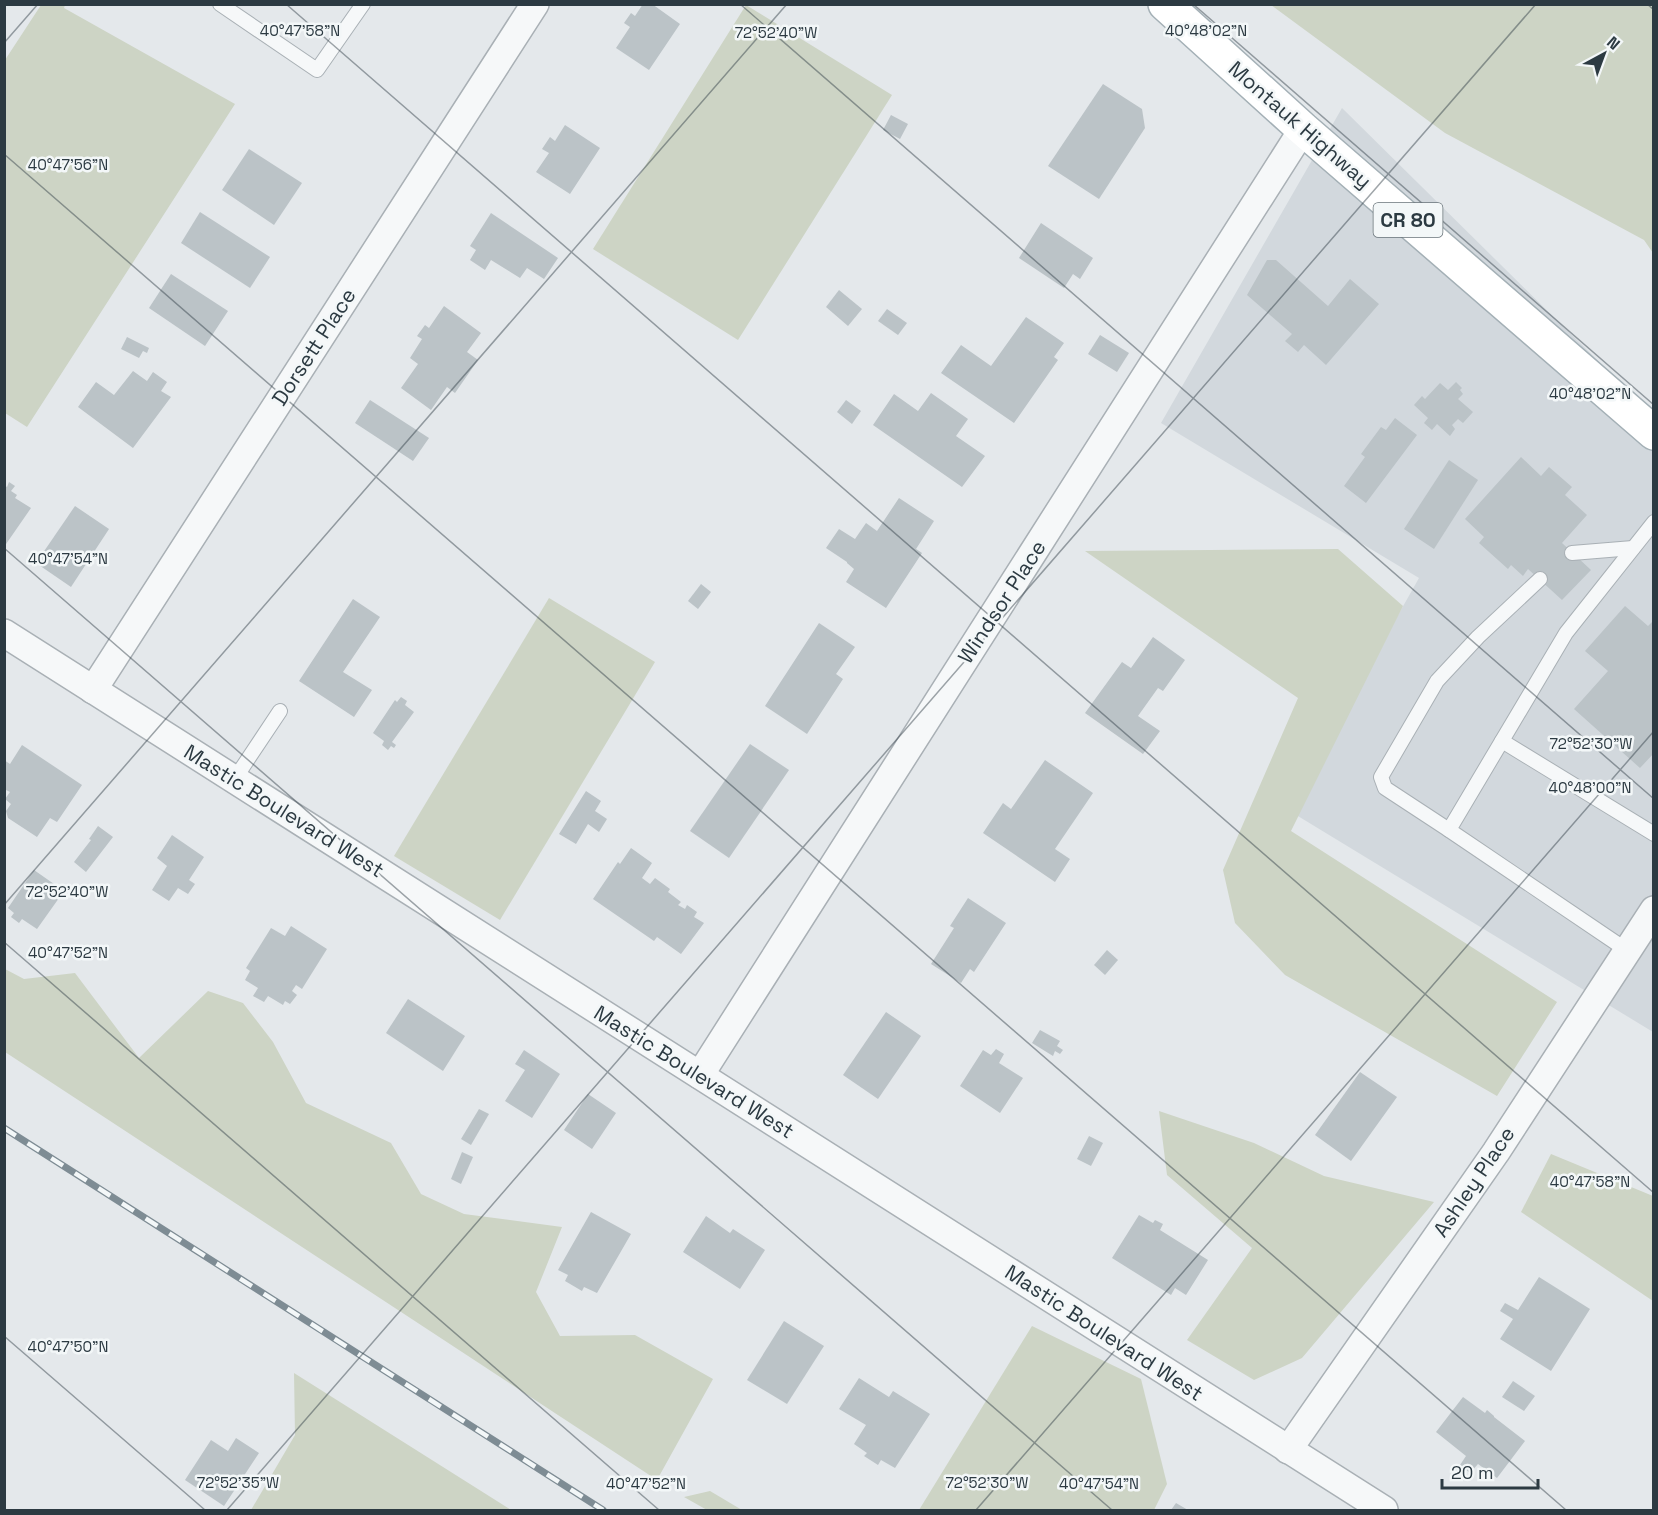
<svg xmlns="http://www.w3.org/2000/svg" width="1658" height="1515" font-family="'Space Grotesk',sans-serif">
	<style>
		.built { fill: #d2d8dd }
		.green { fill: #cdd4c5 }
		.building { fill: #bbc3c7 }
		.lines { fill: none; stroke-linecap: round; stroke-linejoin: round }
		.lane-casing { stroke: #a9b0b5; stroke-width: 16 }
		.street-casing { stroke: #a9b0b5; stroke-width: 30 }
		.primary-casing { stroke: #a4b0b6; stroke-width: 36 }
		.lane { stroke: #f6f8f9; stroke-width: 14 }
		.street { stroke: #f6f8f9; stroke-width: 27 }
		.primary { stroke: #fff; stroke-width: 33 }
		.rail-casing { stroke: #7e8c94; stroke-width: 7 }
		.rail { stroke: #f3f7f8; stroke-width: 4.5; stroke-dasharray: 14; stroke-linecap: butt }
		.ticks { fill: none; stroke: #2c3a42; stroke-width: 1.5; stroke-opacity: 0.45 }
		.labels { text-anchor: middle; stroke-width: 5; stroke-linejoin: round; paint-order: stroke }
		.shield { fill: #f3f7f8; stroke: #687379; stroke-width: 1.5 }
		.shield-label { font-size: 20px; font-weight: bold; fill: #2c3a42 }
		.street-label { font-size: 21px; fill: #2c3a42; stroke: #f3f7f8 }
		.ticks-label { font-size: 15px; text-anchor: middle; fill: #2c3a42; stroke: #f3f7f8; stroke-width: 5; stroke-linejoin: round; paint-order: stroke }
	</style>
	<rect width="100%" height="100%" fill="#e4e8eb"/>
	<path class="built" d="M 1342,108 L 1653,415 L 1653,1032 L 1288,810 L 1419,578 L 1161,423 Z"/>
	<g class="green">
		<path d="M 41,5 L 65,5 L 64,8 L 235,104 L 27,427 L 5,413 L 5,60 Z"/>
		<path d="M 746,5 L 892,95 L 738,340 L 593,249 Z"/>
		<path d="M 1271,5 L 1653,5 L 1653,253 L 1644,240 L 1445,133 Z"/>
		<path d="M 1338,549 L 1403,606 L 1291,831 L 1557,1002 L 1497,1096 L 1285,975 L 1235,923 L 1223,870 L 1298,698 L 1085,551 Z"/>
		<path d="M 549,598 L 655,662 L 500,920 L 394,856 Z"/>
		<path d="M 5,969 L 24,979 L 75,973 L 139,1058 L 208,991 L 243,1003 L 273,1042 L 306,1103 L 391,1143 L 421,1194 L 464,1214 L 562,1227 L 536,1292 L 560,1336 L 635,1335 L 713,1379 L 657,1480 L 5,1052 Z"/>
		<path d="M 1159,1111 L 1254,1143 L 1324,1176 L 1434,1202 L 1302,1358 L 1254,1380 L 1187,1340 L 1252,1248 L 1167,1175 Z"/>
		<path d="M 1551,1154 L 1653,1196 L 1653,1301 L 1521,1212 Z"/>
		<path d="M 1032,1326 L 1141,1379 L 1167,1484 L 1154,1510 L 919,1510 Z"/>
		<path d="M 294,1373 L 511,1510 L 251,1510 L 295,1435 Z"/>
		<path d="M 710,1491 L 742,1510 L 707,1510 L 684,1497 Z"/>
	</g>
	<g class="building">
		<path d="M 643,4 L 652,4 L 680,24 L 649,70 L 616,48 L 630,27 L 624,23 L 631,13 L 635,16 Z"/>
		<path d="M 1103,84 L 1142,109 L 1145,128 L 1099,199 L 1048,166 Z"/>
		<path d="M 891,115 L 908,124 L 900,139 L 883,130 Z"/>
		<path d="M 565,125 L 600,148 L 570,194 L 536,172 L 549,153 L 542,149 L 550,137 L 555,141 Z"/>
		<path d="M 249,149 L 302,183 L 274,225 L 222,190 Z"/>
		<path d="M 200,212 L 270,257 L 250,288 L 181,243 Z"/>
		<path d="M 491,213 L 558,258 L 544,279 L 527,268 L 520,278 L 491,260 L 485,270 L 470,260 L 476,250 L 470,246 Z"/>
		<path d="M 1041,223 L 1093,258 L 1080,279 L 1073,274 L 1064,288 L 1019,258 Z"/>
		<path d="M 1267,260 L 1276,260 L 1328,306 L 1350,279 L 1379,304 L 1326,365 L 1304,345 L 1298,352 L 1285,341 L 1292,334 L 1247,295 Z"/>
		<path d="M 171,274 L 228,311 L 205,346 L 149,308 Z"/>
		<path d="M 839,290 L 862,309 L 848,326 L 826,307 Z"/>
		<path d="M 444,306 L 481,333 L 467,352 L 478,360 L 455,393 L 447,387 L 431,410 L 401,388 L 418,364 L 410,358 L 422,339 L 417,336 L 425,325 L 429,328 Z"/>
		<path d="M 887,309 L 907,323 L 898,335 L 878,321 Z"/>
		<path d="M 1026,317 L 1064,343 L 1054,357 L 1058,360 L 1014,423 L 941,373 L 961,345 L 991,366 Z"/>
		<path d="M 1100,335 L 1129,353 L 1117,372 L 1088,354 Z"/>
		<path d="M 127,337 L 149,348 L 147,353 L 143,351 L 139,358 L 121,349 Z"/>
		<path d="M 133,371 L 147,381 L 153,372 L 167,382 L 161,391 L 171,397 L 133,448 L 78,407 L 96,382 L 114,395 Z"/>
		<path d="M 1456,382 L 1462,388 L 1460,390 L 1463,394 L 1458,399 L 1473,412 L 1463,423 L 1458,419 L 1452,425 L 1455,429 L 1450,436 L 1437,424 L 1432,430 L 1424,423 L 1428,418 L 1414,405 L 1422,396 L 1425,399 L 1440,383 L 1448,390 Z"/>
		<path d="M 931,393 L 968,419 L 956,436 L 985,456 L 962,487 L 873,425 L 894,394 L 918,411 Z"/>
		<path d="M 370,400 L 429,438 L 413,461 L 355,423 Z"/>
		<path d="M 846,400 L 861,411 L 852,424 L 837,412 Z"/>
		<path d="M 1395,418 L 1417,435 L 1366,503 L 1344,486 L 1365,457 L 1361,454 L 1381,427 L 1386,430 Z"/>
		<path d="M 1521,457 L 1541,476 L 1549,467 L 1572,487 L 1565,495 L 1587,515 L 1562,543 L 1591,570 L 1562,600 L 1528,569 L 1523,576 L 1511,565 L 1508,569 L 1479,543 L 1484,537 L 1465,519 Z"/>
		<path d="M 1449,460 L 1478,480 L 1434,549 L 1404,529 Z"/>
		<path d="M 9,482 L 15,486 L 11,491 L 17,495 L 15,498 L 31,508 L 4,547 L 4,485 L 7,487 Z"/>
		<path d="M 899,498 L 934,521 L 916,549 L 922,553 L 886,608 L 846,582 L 854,569 L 847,563 L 847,562 L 826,548 L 839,529 L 855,539 L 866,523 L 877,531 Z"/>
		<path d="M 75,506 L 109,529 L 71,587 L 36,563 Z"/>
		<path d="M 701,584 L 711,592 L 698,609 L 688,601 Z"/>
		<path d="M 353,599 L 380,617 L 343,672 L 372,690 L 354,717 L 299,681 Z"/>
		<path d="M 1625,606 L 1648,626 L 1654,620 L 1654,753 L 1640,768 L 1574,709 L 1608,671 L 1585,651 Z"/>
		<path d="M 819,623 L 855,647 L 836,674 L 843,679 L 807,734 L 765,706 Z"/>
		<path d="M 1153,637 L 1185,660 L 1163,691 L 1158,688 L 1138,716 L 1160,731 L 1143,754 L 1085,713 L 1122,662 L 1131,668 Z"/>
		<path d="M 401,697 L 407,701 L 405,705 L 414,712 L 392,742 L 396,745 L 394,748 L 391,746 L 388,750 L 382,745 L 384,741 L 373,733 L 395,700 L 397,702 Z"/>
		<path d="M 750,744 L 789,770 L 729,858 L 690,831 Z"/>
		<path d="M 22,745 L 82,785 L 57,822 L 50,818 L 37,837 L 8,818 L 6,811 L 11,804 L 5,799 L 10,792 L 4,789 L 4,760 L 10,764 Z"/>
		<path d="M 1045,760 L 1093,793 L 1055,849 L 1070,859 L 1055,882 L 983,833 L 1003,803 L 1011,809 Z"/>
		<path d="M 586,791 L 601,801 L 595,811 L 607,819 L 599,832 L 588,824 L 576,844 L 559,834 Z"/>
		<path d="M 98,826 L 113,837 L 86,872 L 74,862 L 91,840 L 89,839 Z"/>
		<path d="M 172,835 L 204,857 L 189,880 L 195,884 L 188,894 L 178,888 L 169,901 L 152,890 L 167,866 L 157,858 Z"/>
		<path d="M 631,848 L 652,863 L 642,878 L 650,884 L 655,878 L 670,889 L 668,892 L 681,902 L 678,905 L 685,909 L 687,905 L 697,912 L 694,917 L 704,923 L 681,954 L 657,937 L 654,941 L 593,899 L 618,862 L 620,864 Z"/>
		<path d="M 34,870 L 64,891 L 37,929 L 22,919 L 19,923 L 11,917 L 14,913 L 8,908 Z"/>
		<path d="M 968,898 L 1006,923 L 974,972 L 970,969 L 961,983 L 931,964 L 954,928 L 950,926 Z"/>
		<path d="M 291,926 L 327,949 L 302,989 L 296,985 L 292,991 L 297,995 L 290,1004 L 285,1001 L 283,1005 L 268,996 L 264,1002 L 253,996 L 258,988 L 245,980 L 250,971 L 246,968 L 271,928 L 285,936 Z"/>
		<path d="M 1107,950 L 1118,960 L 1105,975 L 1094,965 Z"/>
		<path d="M 408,999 L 465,1036 L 443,1071 L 386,1033 Z"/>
		<path d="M 886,1012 L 921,1036 L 878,1099 L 843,1075 Z"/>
		<path d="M 1040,1030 L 1060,1041 L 1057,1046 L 1063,1050 L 1060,1054 L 1055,1051 L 1053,1056 L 1032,1043 Z"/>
		<path d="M 996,1049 L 1004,1054 L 999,1063 L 1023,1078 L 1000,1113 L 960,1086 L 983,1050 L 991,1055 Z"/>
		<path d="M 524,1050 L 560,1074 L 532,1118 L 505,1101 L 525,1070 L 515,1064 Z"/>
		<path d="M 1360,1072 L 1397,1097 L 1351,1161 L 1315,1135 Z"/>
		<path d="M 588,1094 L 616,1113 L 592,1149 L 564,1130 Z"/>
		<path d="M 479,1109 L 489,1114 L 471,1145 L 461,1139 Z"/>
		<path d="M 1089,1136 L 1103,1143 L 1091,1166 L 1077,1159 Z"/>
		<path d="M 462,1152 L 473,1157 L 461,1184 L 451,1179 Z"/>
		<path d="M 591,1212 L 631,1234 L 597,1293 L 584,1287 L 582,1291 L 565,1281 L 568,1275 L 558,1270 Z"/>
		<path d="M 1139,1215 L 1153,1223 L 1155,1220 L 1163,1224 L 1160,1230 L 1208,1260 L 1186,1295 L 1175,1288 L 1171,1295 L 1112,1258 Z"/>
		<path d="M 706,1216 L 730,1233 L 733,1229 L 765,1250 L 740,1289 L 683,1252 Z"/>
		<path d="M 1539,1277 L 1590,1309 L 1551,1371 L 1500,1339 L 1513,1319 L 1500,1311 L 1505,1303 L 1518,1310 Z"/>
		<path d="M 784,1321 L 824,1346 L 787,1404 L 747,1380 Z"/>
		<path d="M 859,1378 L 889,1397 L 893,1391 L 930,1414 L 895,1468 L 881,1460 L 878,1465 L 864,1456 L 867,1453 L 854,1444 L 866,1425 L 839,1409 Z"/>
		<path d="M 1513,1381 L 1535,1396 L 1524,1411 L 1502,1397 Z"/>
		<path d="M 1463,1397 L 1485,1413 L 1487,1410 L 1494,1416 L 1494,1417 L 1525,1441 L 1497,1478 L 1478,1464 L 1470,1473 L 1460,1465 L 1466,1456 L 1436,1432 Z"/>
		<path d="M 236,1438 L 259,1453 L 224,1506 L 185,1480 L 211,1440 L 228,1451 Z"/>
		<path d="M 1176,1503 L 1188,1510 L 1171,1510 Z"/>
	</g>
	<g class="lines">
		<g class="lane-casing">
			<g id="lane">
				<path d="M 220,4 L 317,70 L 363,4"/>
				<path d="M 1572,553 L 1633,548"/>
				<path d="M 1502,741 L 1654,834"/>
				<path d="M 234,780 L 280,711"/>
				<path d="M 1449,830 L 1385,788 L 1381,777 L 1437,681 L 1478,637 L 1540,579"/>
				<path d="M 1628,951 L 1449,830 L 1566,633 L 1654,522"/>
			</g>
		</g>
		<g class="street-casing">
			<g id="street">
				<path d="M 4,633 L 1384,1510"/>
				<path d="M 93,690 L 535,4"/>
				<path d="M 700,1075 L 1303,129"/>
				<path d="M 1288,1450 L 1496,1152 L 1654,910"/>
			</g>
		</g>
		<g class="primary-casing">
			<path id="primary" d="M 1165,4 L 1303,129 L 1654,433"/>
		</g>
		<use href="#lane" class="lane"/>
		<use href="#street" class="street"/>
		<use href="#primary" class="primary"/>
		<g class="rail-casing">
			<path id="rail" d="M 4,1128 L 603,1510"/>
		</g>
		<use href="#rail" class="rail"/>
	</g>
	<path class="ticks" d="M 286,4 L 1654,1193M 740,4 L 1654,799M 1193,4 L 1654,405M 1647,4 L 1654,10M 4,43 L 38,4M 4,154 L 1566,1510M 4,548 L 1112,1510M 4,905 L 787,4M 4,942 L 659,1510M 4,1336 L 205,1510M 227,1510 L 1536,4M 976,1510 L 1654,731"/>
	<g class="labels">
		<rect class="shield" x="1373.5" y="203" width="69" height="34" rx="4.5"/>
		<g class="shield-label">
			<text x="1408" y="227">CR 80</text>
		</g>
		<g class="street-label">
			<text transform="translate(1300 125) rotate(41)" y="7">Montauk Highway</text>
			<text transform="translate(314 347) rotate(-57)" y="7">Dorsett Place</text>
			<text transform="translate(1002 602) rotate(-57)" y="7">Windsor Place</text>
			<text transform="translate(284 811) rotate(32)" y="7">Mastic Boulevard West</text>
			<text transform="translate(694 1072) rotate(32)" y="7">Mastic Boulevard West</text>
			<text transform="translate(1474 1182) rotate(-56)" y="7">Ashley Place</text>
			<text transform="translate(1104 1333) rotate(33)" y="7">Mastic Boulevard West</text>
		</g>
	</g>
	<g class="ticks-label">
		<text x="300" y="36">40°47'58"N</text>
		<text x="1206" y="36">40°48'02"N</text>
		<text x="776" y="38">72°52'40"W</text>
		<text x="68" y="170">40°47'56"N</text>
		<text x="1590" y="399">40°48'02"N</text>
		<text x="68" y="564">40°47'54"N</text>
		<text x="1591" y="749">72°52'30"W</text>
		<text x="1590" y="793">40°48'00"N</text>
		<text x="67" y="897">72°52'40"W</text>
		<text x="68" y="958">40°47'52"N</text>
		<text x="1590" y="1187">40°47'58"N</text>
		<text x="68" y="1352">40°47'50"N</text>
		<text x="238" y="1488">72°52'35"W</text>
		<text x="987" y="1488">72°52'30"W</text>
		<text x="646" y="1489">40°47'52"N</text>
		<text x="1099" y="1489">40°47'54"N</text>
	</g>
	<rect width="1658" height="1515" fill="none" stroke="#2c3a42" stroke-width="12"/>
	<g transform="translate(1604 54) rotate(41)" stroke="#f3f7f8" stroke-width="4.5" paint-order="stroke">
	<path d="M0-4.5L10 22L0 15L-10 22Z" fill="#2c3a42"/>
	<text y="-9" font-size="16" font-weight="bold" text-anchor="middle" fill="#2c3a42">N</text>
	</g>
	<path d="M1442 1479v9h96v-9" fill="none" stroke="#2c3a42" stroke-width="3"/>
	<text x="1451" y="1479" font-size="18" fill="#2c3a42" stroke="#f3f7f8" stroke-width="4.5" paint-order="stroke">20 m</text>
</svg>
